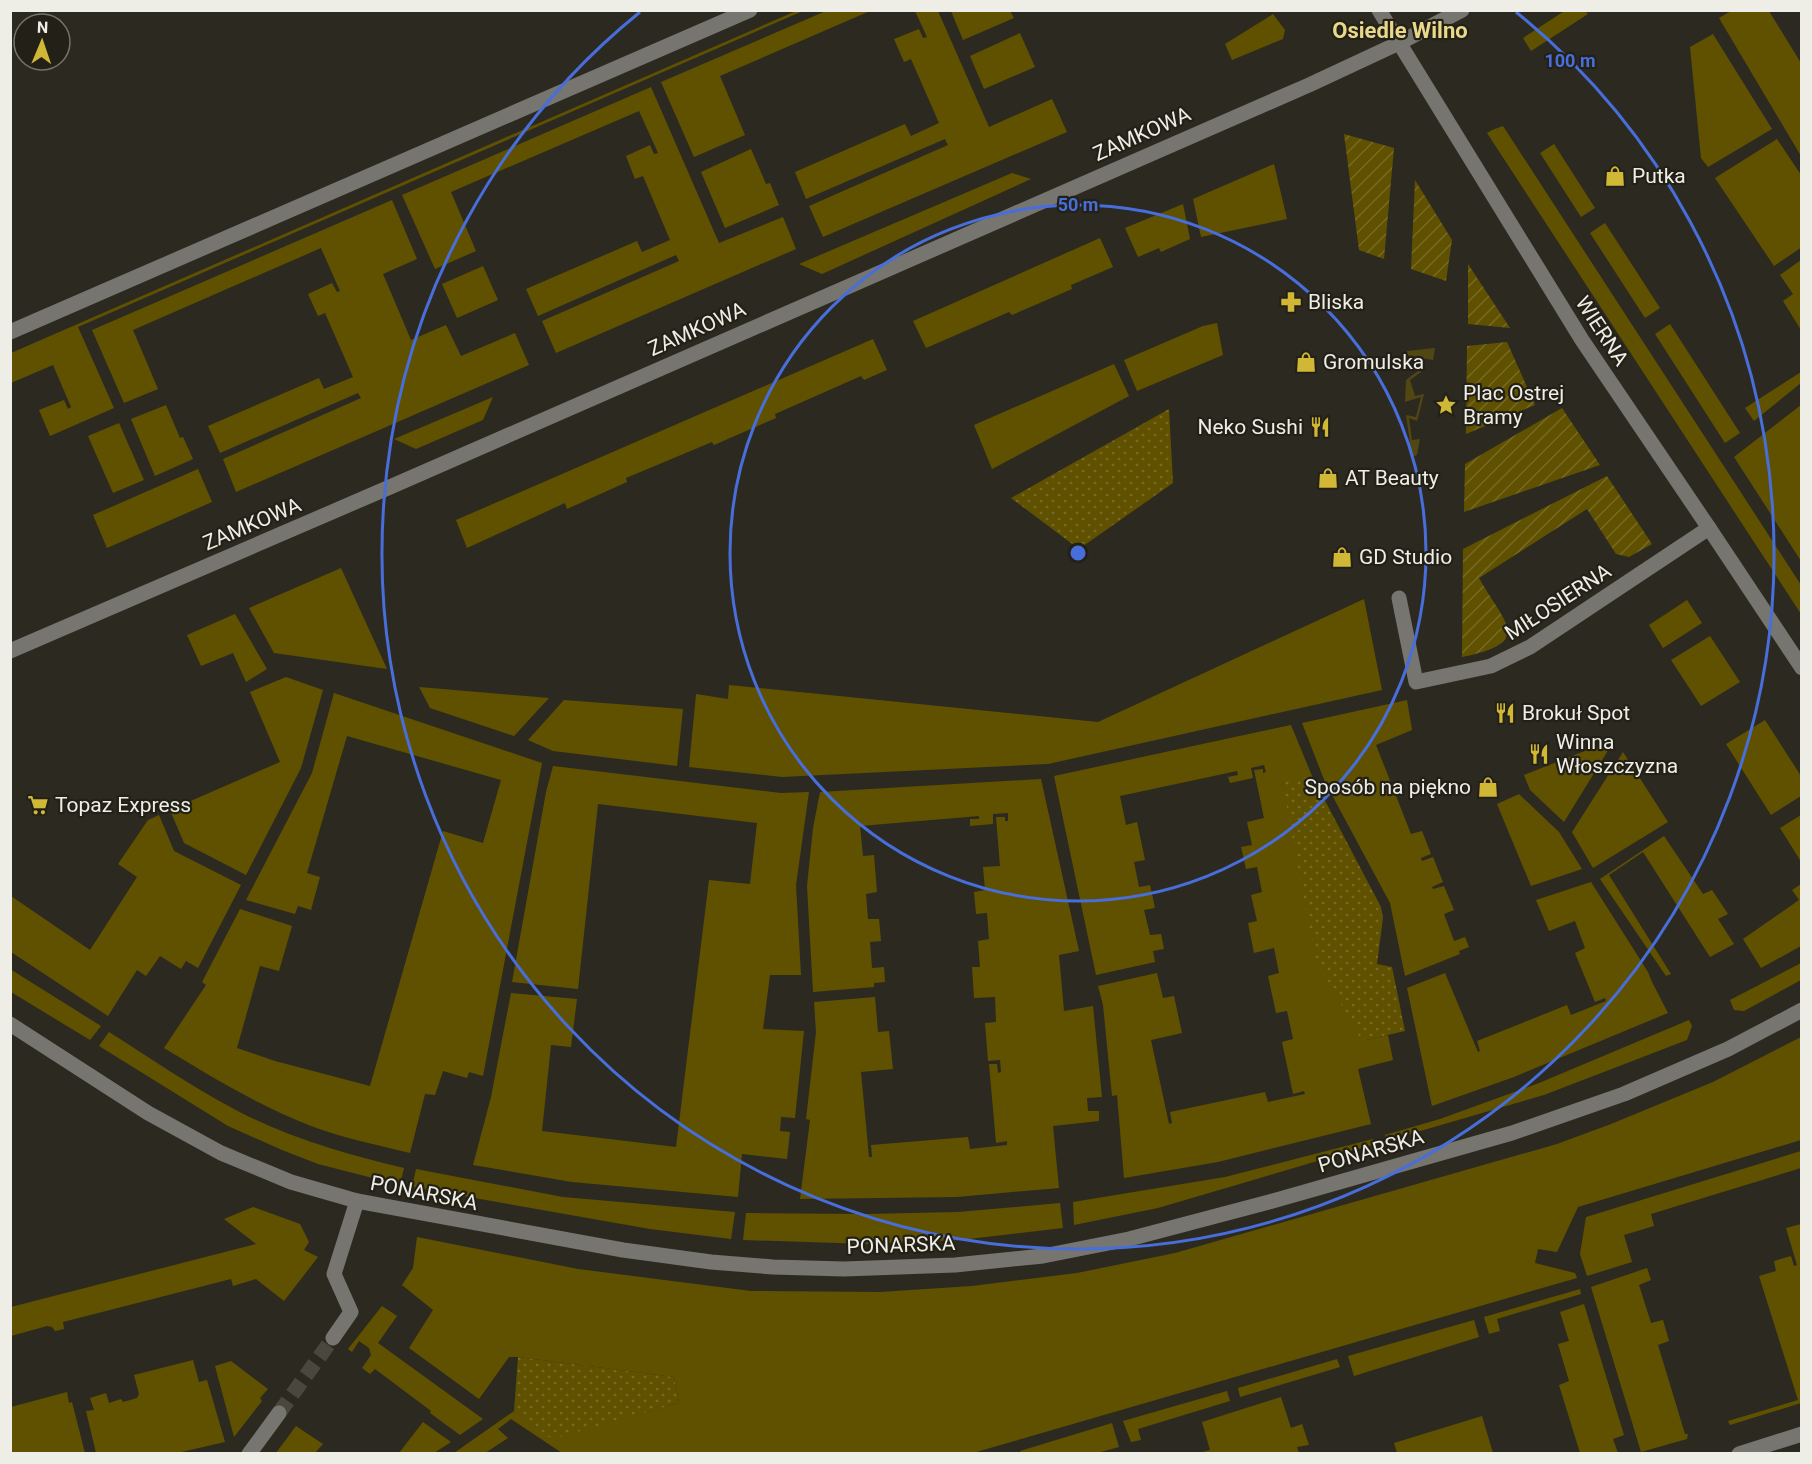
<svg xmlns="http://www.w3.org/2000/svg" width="1812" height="1464" font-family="Roboto,sans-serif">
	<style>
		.grass { fill: #605100 }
		.park { fill: url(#park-dots) }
		.garden { fill: url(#garden-furrows) }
		.water { fill: #524713 }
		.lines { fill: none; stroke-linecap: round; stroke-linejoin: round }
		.minor-tunnel { stroke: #49473e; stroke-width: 15; stroke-dasharray: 15 8; stroke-linecap: butt }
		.minor { stroke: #767570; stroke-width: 15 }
		.ring { fill: none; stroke: #476edb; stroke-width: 3 }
		.labels { text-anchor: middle; stroke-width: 4.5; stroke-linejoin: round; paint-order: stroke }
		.street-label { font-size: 21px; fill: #eeede6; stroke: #232117 }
		.poi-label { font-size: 21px; fill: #eeede6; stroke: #232117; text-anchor: start }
		.neighbourhood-label { font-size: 22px; font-weight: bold; fill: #ead88a; stroke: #232117 }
		.centre { fill: #476edb; stroke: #232117; stroke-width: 3 }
		.ring-label { font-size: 18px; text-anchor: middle; font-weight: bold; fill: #476edb; stroke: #232117; stroke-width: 4.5; stroke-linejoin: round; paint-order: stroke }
	</style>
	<defs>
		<pattern id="park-dots" width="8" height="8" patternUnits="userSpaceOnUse" patternTransform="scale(1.5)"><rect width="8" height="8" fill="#605100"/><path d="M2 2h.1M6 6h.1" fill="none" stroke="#776a25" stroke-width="1.8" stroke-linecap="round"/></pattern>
		<pattern id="garden-furrows" width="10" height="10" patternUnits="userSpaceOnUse" patternTransform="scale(1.5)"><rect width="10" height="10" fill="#605100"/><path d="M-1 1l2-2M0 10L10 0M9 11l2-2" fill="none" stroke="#776a25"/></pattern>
	</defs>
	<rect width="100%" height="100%" fill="#2c2a20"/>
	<g class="grass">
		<path d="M 1566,10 L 1585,11 L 1588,14 L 1531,51 L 1523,38 Z"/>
		<path d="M 796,11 L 803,11 L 78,327 L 114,408 L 50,436 L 39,410 L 64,400 L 68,409 L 71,407 L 53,365 L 11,383 L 11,353 Z"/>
		<path d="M 826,11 L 870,11 L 720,76 L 745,135 L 694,157 L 661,82 Z"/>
		<path d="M 915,11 L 938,11 L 989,127 L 1052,99 L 1067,132 L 823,237 L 809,206 L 948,145 L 945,139 L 806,199 L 795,172 L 905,124 L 911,136 L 939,123 L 911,59 L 904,62 L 894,39 L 919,29 L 923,38 L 927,37 Z"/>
		<path d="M 951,11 L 1010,11 L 1014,18 L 963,40 Z"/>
		<path d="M 1731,11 L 1769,11 L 1801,63 L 1801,156 L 1719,18 Z"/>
		<path d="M 1273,14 L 1285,30 L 1283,39 L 1232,60 L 1225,44 Z"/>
		<path d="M 1020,33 L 1035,67 L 984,89 L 970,56 Z"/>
		<path d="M 1713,34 L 1772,129 L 1708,167 L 1701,158 L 1690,47 Z"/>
		<path d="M 651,87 L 719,243 L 783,217 L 796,249 L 556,353 L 542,321 L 679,261 L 676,255 L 538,316 L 526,289 L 637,241 L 642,252 L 670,240 L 643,176 L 635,179 L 626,156 L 650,145 L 654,154 L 658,153 L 639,111 L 451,192 L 476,251 L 435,269 L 402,195 Z"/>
		<path d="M 1503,126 L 1801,585 L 1801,614 L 1487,133 L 1492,130 Z"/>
		<path d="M 1777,139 L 1801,175 L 1802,247 L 1774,266 L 1715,178 Z"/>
		<path d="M 1554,144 L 1595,208 L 1581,217 L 1540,153 Z"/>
		<path d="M 751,149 L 766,184 L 770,183 L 779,205 L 725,228 L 701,172 Z"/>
		<path d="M 1274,164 L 1287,219 L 1201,237 L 1193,199 Z"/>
		<path d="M 1012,173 L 1031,179 L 822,274 L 799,264 Z"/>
		<path d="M 392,200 L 417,259 L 383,274 L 411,340 L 446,325 L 461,356 L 515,333 L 529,365 L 236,492 L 223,459 L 361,398 L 358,393 L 220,453 L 208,426 L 319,378 L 324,389 L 353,377 L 325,313 L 318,316 L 308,294 L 332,283 L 337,292 L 340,291 L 321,248 L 133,330 L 158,389 L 124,403 L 92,330 Z"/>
		<path d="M 1183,204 L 1190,239 L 1161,252 L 1159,248 L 1138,257 L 1125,228 Z"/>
		<path d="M 1605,223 L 1660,308 L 1645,318 L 1590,233 Z"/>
		<path d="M 1100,238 L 1113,267 L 1071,285 L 1072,289 L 1012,315 L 1009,312 L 926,348 L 913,321 Z"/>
		<path d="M 1801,260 L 1801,330 L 1783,301 L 1793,294 L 1780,275 Z"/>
		<path d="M 483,266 L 498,300 L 457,318 L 442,284 Z"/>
		<path d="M 1217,323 L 1223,355 L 1137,391 L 1124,360 L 1203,326 Z"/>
		<path d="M 1670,324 L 1740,433 L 1725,443 L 1655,334 Z"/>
		<path d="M 873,339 L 887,370 L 864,380 L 861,376 L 775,414 L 776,418 L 714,445 L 712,442 L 626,478 L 627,482 L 567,509 L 565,503 L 467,548 L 456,520 Z"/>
		<path d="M 1114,364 L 1129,396 L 992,469 L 974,425 Z"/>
		<path d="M 1801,372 L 1801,383 L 1754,421 L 1745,408 Z"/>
		<path d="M 493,397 L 483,420 L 416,449 L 394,439 Z"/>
		<path d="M 166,405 L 180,438 L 183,437 L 193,459 L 155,476 L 131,419 Z"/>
		<path d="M 1801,405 L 1801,561 L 1734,457 Z"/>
		<path d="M 119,423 L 144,480 L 113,493 L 88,436 Z"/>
		<path d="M 198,469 L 212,502 L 107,548 L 93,515 Z"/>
		<path d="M 341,568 L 387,669 L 274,653 L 249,608 Z"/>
		<path d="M 1364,599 L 1382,690 L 1048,764 L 782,777 L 689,767 L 696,694 L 728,699 L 729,685 L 1098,722 Z"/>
		<path d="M 1687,600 L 1702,623 L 1663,648 L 1649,625 Z"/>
		<path d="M 235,614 L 267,669 L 246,682 L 233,653 L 201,666 L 187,635 Z"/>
		<path d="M 1710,636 L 1740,682 L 1701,706 L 1671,660 Z"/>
		<path d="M 286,677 L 323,690 L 301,768 L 246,875 L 184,843 L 170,810 L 280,762 L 250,692 Z"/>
		<path d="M 419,687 L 549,698 L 514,736 L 430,708 Z"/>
		<path d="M 334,693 L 542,763 L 483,1076 L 469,1072 L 467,1078 L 443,1071 L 435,1095 L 425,1094 L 410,1153 C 377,1145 343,1138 311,1126 C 259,1106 212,1077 164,1048 L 206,985 L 202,982 L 240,909 L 292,926 L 279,971 L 260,966 L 237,1048 L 275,1061 L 370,1086 L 443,831 L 483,843 L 501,780 L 347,736 L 307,873 L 320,877 L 311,910 L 298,906 L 295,914 L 246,900 L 312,773 Z"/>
		<path d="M 564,700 L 683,709 L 677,766 L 553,751 L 528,740 Z"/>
		<path d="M 1407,700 L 1412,730 L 1376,745 L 1411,834 L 1422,831 L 1431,854 L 1421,858 L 1422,861 L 1433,857 L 1443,882 L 1432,887 L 1433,889 L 1444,886 L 1454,910 L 1444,914 L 1454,941 L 1465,937 L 1469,947 L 1459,951 L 1460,954 L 1405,976 L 1390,903 L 1325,782 L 1302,723 Z"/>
		<path d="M 1765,720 L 1801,776 L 1801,796 L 1771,815 L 1726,744 Z"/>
		<path d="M 1291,725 L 1312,776 L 1282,783 L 1362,1041 L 1388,1035 L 1393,1060 L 1358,1069 L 1371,1124 L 1218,1162 L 1124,1178 L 1117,1095 L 1112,1096 L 1103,1005 L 1098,986 L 1157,973 L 1163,998 L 1174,996 L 1182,1033 L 1151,1040 L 1169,1124 L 1172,1123 L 1170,1112 L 1265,1092 L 1268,1102 L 1305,1094 L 1304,1091 L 1293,1094 L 1282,1042 L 1293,1039 L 1287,1011 L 1276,1013 L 1268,976 L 1279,973 L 1274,948 L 1254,953 L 1248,923 L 1257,921 L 1251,895 L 1262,892 L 1257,867 L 1246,869 L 1241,847 L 1252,845 L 1247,822 L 1264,818 L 1254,770 L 1263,769 L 1263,773 L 1266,772 L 1264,765 L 1251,768 L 1253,778 L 1230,783 L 1228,777 L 1238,775 L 1237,771 L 1120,796 L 1126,825 L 1137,822 L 1145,860 L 1134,862 L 1139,887 L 1150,885 L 1155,908 L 1144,910 L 1150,935 L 1161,934 L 1164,949 L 1153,951 L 1155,962 L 1096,975 L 1054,776 Z"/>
		<path d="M 1615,739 L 1564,822 L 1530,790 L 1524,775 Z"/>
		<path d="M 1623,752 L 1668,822 L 1593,868 L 1572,832 Z"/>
		<path d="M 553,766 L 781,793 L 809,792 L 796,885 L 801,975 L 770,975 L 763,1029 L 804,1031 L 795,1118 L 781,1117 L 780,1131 L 790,1132 L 787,1159 L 742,1154 L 738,1197 L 572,1182 L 473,1165 L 491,1097 L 511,993 L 577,999 L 571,1047 L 551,1045 L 542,1131 L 676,1147 L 709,880 L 750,884 L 757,823 L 598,804 L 578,989 L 512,982 L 546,792 Z"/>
		<path d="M 1041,779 L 1079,951 L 1059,955 L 1064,1011 L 1093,1006 L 1102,1097 L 1087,1098 L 1088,1111 L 1099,1111 L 1099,1121 L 1053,1126 L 1059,1188 L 957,1197 L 800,1199 L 810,1120 L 806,1119 L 816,1032 L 814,1002 L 875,997 L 878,1032 L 889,1031 L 893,1069 L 861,1072 L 869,1157 L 872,1157 L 871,1145 L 968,1137 L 970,1149 L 1007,1145 L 1007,1141 L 996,1143 L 989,1064 L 997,1064 L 998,1073 L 1001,1072 L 1000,1060 L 988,1061 L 985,1023 L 996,1022 L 995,997 L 974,998 L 972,967 L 980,967 L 978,941 L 989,939 L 987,913 L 976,914 L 974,892 L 985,890 L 983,867 L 1000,866 L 996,817 L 1005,817 L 1005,821 L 1008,821 L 1008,813 L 993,814 L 993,824 L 970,826 L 970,819 L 979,819 L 979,816 L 860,826 L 863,856 L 874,855 L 877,892 L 866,894 L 868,919 L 879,919 L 881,941 L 870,942 L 872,968 L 884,967 L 885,982 L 874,983 L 874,987 L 813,992 L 807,886 L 813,828 L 820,792 Z"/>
		<path d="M 1519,794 L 1559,832 L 1582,869 L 1531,886 L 1497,804 Z"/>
		<path d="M 159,815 L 174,851 L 241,885 L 198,968 L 186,961 L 181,969 L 160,956 L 146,976 L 137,970 L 108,1016 L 11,952 L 11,896 L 90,950 L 137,877 L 118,864 L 148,820 Z"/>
		<path d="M 1801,815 L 1802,859 L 1800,860 L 1780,828 Z"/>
		<path d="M 1664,836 L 1703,894 L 1712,890 L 1728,914 L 1718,919 L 1734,944 L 1710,957 L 1643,852 L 1609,875 L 1671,974 L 1666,976 L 1600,879 Z"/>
		<path d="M 1591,882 L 1648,972 L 1652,982 L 1668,1013 L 1514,1077 L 1432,1106 L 1407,988 L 1445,973 L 1478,1052 L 1480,1051 L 1477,1041 L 1567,1005 L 1571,1015 L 1606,1001 L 1605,998 L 1595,1002 L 1575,953 L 1585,948 L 1575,921 L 1549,931 L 1536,900 Z"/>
		<path d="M 1801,884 L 1801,946 L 1761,968 L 1743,939 L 1799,900 L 1792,890 Z"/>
		<path d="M 1801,963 L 1801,980 L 1744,1011 L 1734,1010 L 1730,1000 Z"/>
		<path d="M 10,969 L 101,1026 L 90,1040 L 11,992 Z"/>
		<path d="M 1689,1020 L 1692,1026 L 1687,1040 L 1544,1095 L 1386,1141 L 1385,1135 L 1440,1119 L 1539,1083 Z"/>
		<path d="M 109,1032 C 150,1058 191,1086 234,1109 C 286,1137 347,1155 404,1168 L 400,1185 L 318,1164 L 282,1150 L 228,1126 L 99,1046 Z"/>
		<path d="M 1801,1037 L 1801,1140 L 1578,1207 L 1557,1252 L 1538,1249 L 1535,1263 L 1575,1273 L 1577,1278 L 973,1453 L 562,1453 L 511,1419 L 498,1429 L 508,1438 L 485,1453 L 454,1453 L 514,1411 L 552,1438 L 679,1403 L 674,1377 L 518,1357 L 509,1357 L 479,1399 L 409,1348 L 433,1310 L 402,1285 L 413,1268 L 417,1237 L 578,1269 L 751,1291 L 880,1292 L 972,1286 L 1077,1273 L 1175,1253 L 1557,1144 L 1611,1124 L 1713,1082 Z"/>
		<path d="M 1373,1139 L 1375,1144 L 1158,1208 L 1074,1225 L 1073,1202 L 1225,1177 Z"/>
		<path d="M 1801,1151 L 1801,1168 L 1651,1214 L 1654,1226 L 1624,1235 L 1632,1262 L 1587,1276 L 1580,1254 L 1586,1217 Z"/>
		<path d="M 416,1169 L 563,1197 L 735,1212 L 731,1239 L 650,1229 L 412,1187 Z"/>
		<path d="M 1060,1203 L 1063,1228 L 960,1240 L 868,1244 L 743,1240 L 746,1213 L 867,1214 L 958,1212 Z"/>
		<path d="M 253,1207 L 300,1224 L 309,1242 L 304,1250 L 318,1257 L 284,1301 L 256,1279 L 233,1286 L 231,1279 L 63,1322 L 64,1329 L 55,1331 L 52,1327 L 47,1326 L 11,1336 L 11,1307 L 256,1244 L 224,1219 Z"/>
		<path d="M 1801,1224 L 1801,1403 L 1730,1425 L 1728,1421 L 1798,1400 L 1759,1276 L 1776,1271 L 1774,1261 L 1791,1256 L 1794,1266 L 1797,1265 L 1786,1228 Z"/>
		<path d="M 1647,1268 L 1651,1280 L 1639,1285 L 1651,1323 L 1663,1320 L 1669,1341 L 1658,1345 L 1685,1434 L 1688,1434 L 1687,1439 L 1641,1452 L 1591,1287 Z"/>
		<path d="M 1580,1289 L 1581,1294 L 1497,1319 L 1500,1331 L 1489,1334 L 1484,1317 Z"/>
		<path d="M 1584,1304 L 1624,1435 L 1613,1439 L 1618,1453 L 1580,1453 L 1559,1385 L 1569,1381 L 1558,1344 L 1569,1341 L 1560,1312 Z"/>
		<path d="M 382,1306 L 397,1316 L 378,1343 L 483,1419 L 460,1435 L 430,1413 L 431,1411 L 375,1369 L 370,1374 L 362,1368 L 371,1355 L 369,1348 L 359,1341 L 352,1352 L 348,1349 Z"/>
		<path d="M 1474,1320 L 1479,1337 L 1354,1376 L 1348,1356 Z"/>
		<path d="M 1337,1359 L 1340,1367 L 1240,1397 L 1238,1388 Z"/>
		<path d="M 193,1360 L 199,1382 L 207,1380 L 225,1442 L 177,1453 L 96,1453 L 86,1411 L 94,1410 L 90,1398 L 106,1393 L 109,1403 L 121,1399 L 123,1402 L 137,1398 L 139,1394 L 134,1375 Z"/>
		<path d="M 231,1361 L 268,1389 L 260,1398 L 262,1401 L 234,1437 L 215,1366 Z"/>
		<path d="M 1227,1391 L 1230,1401 L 1138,1429 L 1141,1440 L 1131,1442 L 1123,1421 Z"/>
		<path d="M 67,1392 L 69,1403 L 72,1402 L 85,1453 L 11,1453 L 11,1407 Z"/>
		<path d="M 1281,1397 L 1291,1428 L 1302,1424 L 1309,1445 L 1297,1447 L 1299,1453 L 1199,1453 L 1210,1450 L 1202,1422 Z"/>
		<path d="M 1482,1416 L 1493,1453 L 1397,1453 L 1394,1443 Z"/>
		<path d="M 423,1422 L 451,1442 L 434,1453 L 399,1453 Z"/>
		<path d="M 1112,1423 L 1119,1447 L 1097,1453 L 1018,1453 L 1021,1453 L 1020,1451 Z"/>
		<path d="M 296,1426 L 323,1444 L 315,1453 L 276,1453 Z"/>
	</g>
	<g class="park">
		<path d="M 1169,409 L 1173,483 L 1079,549 L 1011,498 Z"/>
		<path d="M 1312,776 L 1381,907 L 1383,918 L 1377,964 L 1392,967 L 1405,1031 L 1362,1041 L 1316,960 L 1282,782 Z"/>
		<path d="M 518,1357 L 674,1377 L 679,1403 L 552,1439 L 514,1411 Z"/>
	</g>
	<g class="garden">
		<path d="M 1344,134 L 1394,148 L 1384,259 L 1359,250 Z"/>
		<path d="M 1415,180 L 1452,240 L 1446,281 L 1411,269 Z"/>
		<path d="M 1468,264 L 1510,328 L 1468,324 Z"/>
		<path d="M 1507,342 L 1535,405 L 1466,434 L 1467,346 Z"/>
		<path d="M 1562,408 L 1600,465 L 1464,512 L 1465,464 Z"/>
		<path d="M 1607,476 L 1652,544 L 1629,557 L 1616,554 L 1587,509 L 1479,578 C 1503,622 1536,642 1462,657 L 1463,549 Z"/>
	</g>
	<path class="water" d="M 1435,348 L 1433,360 L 1414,357 L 1421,372 L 1410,380 L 1415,396 L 1424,394 L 1417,421 L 1409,418 L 1412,440 L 1420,439 L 1417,455 L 1412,457 L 1406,415 L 1416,417 L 1421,397 L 1405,402 L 1406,380 L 1418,371 L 1411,356 L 1407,355 L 1407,351 Z"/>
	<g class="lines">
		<path class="minor-tunnel" d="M 279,1413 L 333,1338"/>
		<g class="minor">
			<path d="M 1379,10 L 1582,340 L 1709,528 L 1802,668"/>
			<path d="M 10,332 L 750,10"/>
			<path d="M 1399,598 L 1416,682 L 1491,666 L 1530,647 L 1709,528"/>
			<path d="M 10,651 L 390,487 L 1309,85 L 1399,43 L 1462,10"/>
			<path d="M 10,1024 L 148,1113 L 221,1153 L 291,1182 L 357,1201 L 623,1250 L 711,1262 L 773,1267 L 844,1269 L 955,1265 L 1043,1256 L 1129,1239 L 1269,1202 L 1512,1133 L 1624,1094 L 1728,1049 L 1802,1010"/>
			<path d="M 333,1338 L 351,1312 L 334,1274 L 357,1201"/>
			<path d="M 249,1454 L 279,1413"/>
			<path d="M 1739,1454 L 1802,1434"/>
		</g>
	</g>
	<g class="ring">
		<circle cx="1078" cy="553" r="348"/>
		<path d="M1516 12A696 696 0 1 1 640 12"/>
	</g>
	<defs>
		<g id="shop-bare" transform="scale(1.62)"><path d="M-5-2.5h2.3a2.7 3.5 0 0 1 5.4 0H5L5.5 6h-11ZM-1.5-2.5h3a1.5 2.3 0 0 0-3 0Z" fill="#d1b736" stroke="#232117" stroke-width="2.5" paint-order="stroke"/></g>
		<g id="pharmacy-bare" transform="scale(1.62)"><path d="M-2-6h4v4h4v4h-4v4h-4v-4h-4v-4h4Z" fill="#d1b736" stroke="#232117" stroke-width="2.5" paint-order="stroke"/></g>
		<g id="sight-bare" transform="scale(1.62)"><path d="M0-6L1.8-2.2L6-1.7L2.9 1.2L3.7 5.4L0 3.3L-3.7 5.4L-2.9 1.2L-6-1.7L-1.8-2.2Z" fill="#d1b736" stroke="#232117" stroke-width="2.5" paint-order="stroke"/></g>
		<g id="restaurant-bare" transform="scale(1.62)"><path d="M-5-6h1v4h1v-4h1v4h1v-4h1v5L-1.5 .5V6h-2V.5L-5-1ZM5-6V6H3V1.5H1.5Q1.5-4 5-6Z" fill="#d1b736" stroke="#232117" stroke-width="2.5" paint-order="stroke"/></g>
		<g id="supermarket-bare" transform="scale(1.62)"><path d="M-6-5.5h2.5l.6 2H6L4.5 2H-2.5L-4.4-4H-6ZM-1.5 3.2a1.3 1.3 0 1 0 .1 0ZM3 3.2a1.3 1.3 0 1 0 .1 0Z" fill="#d1b736" stroke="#232117" stroke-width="2.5" paint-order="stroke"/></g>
	</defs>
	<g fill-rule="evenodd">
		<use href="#shop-bare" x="1615" y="176"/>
		<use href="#pharmacy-bare" x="1291" y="302"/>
		<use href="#shop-bare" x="1306" y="362"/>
		<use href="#sight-bare" x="1446" y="405"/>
		<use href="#restaurant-bare" x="1320" y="427"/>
		<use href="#shop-bare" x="1328" y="478"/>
		<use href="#shop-bare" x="1342" y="557"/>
		<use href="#restaurant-bare" x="1505" y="713"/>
		<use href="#restaurant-bare" x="1539" y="754"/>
		<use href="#shop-bare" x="1488" y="787"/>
		<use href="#supermarket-bare" x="38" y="805"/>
	</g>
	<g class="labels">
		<g class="street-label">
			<text transform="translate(1142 134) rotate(-24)" y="7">ZAMKOWA</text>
			<text transform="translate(697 329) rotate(-24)" y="7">ZAMKOWA</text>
			<text transform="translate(1602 331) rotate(57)" y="7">WIERNA</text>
			<text transform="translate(252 524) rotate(-23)" y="7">ZAMKOWA</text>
			<text transform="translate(1558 602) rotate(-33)" y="7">MIŁOSIERNA</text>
			<text transform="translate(1371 1151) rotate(-16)" y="7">PONARSKA</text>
			<text transform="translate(424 1193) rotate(11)" y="7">PONARSKA</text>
			<text transform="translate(901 1245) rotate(-2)" y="7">PONARSKA</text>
		</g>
		<g class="poi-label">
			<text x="1632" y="183">Putka</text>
			<text x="1308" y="309">Bliska</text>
			<text x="1323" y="369">Gromulska</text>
			<text x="1463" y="400">Plac Ostrej<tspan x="1463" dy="24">Bramy</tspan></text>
			<text x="1303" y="434" text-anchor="end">Neko Sushi</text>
			<text x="1345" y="485">AT Beauty</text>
			<text x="1359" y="564">GD Studio</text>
			<text x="1522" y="720">Brokuł Spot</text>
			<text x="1556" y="749">Winna<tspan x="1556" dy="24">Włoszczyzna</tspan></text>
			<text x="1471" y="794" text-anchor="end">Sposób na piękno</text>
			<text x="55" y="812">Topaz Express</text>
		</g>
		<g class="neighbourhood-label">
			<text x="1400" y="38">Osiedle Wilno</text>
		</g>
	</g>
	<circle cx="1078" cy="553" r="9" class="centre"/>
	<g class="ring-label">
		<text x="1570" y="67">100 m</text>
		<text x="1078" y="211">50 m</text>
	</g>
	<rect width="1812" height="1464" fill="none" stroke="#eeede6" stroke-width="24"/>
	<g transform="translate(42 42) rotate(2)"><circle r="28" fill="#232117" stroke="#74736a" stroke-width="1.5"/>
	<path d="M0-4.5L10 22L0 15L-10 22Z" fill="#d1b736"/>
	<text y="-9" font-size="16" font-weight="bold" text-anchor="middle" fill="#eeede6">N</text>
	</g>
</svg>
